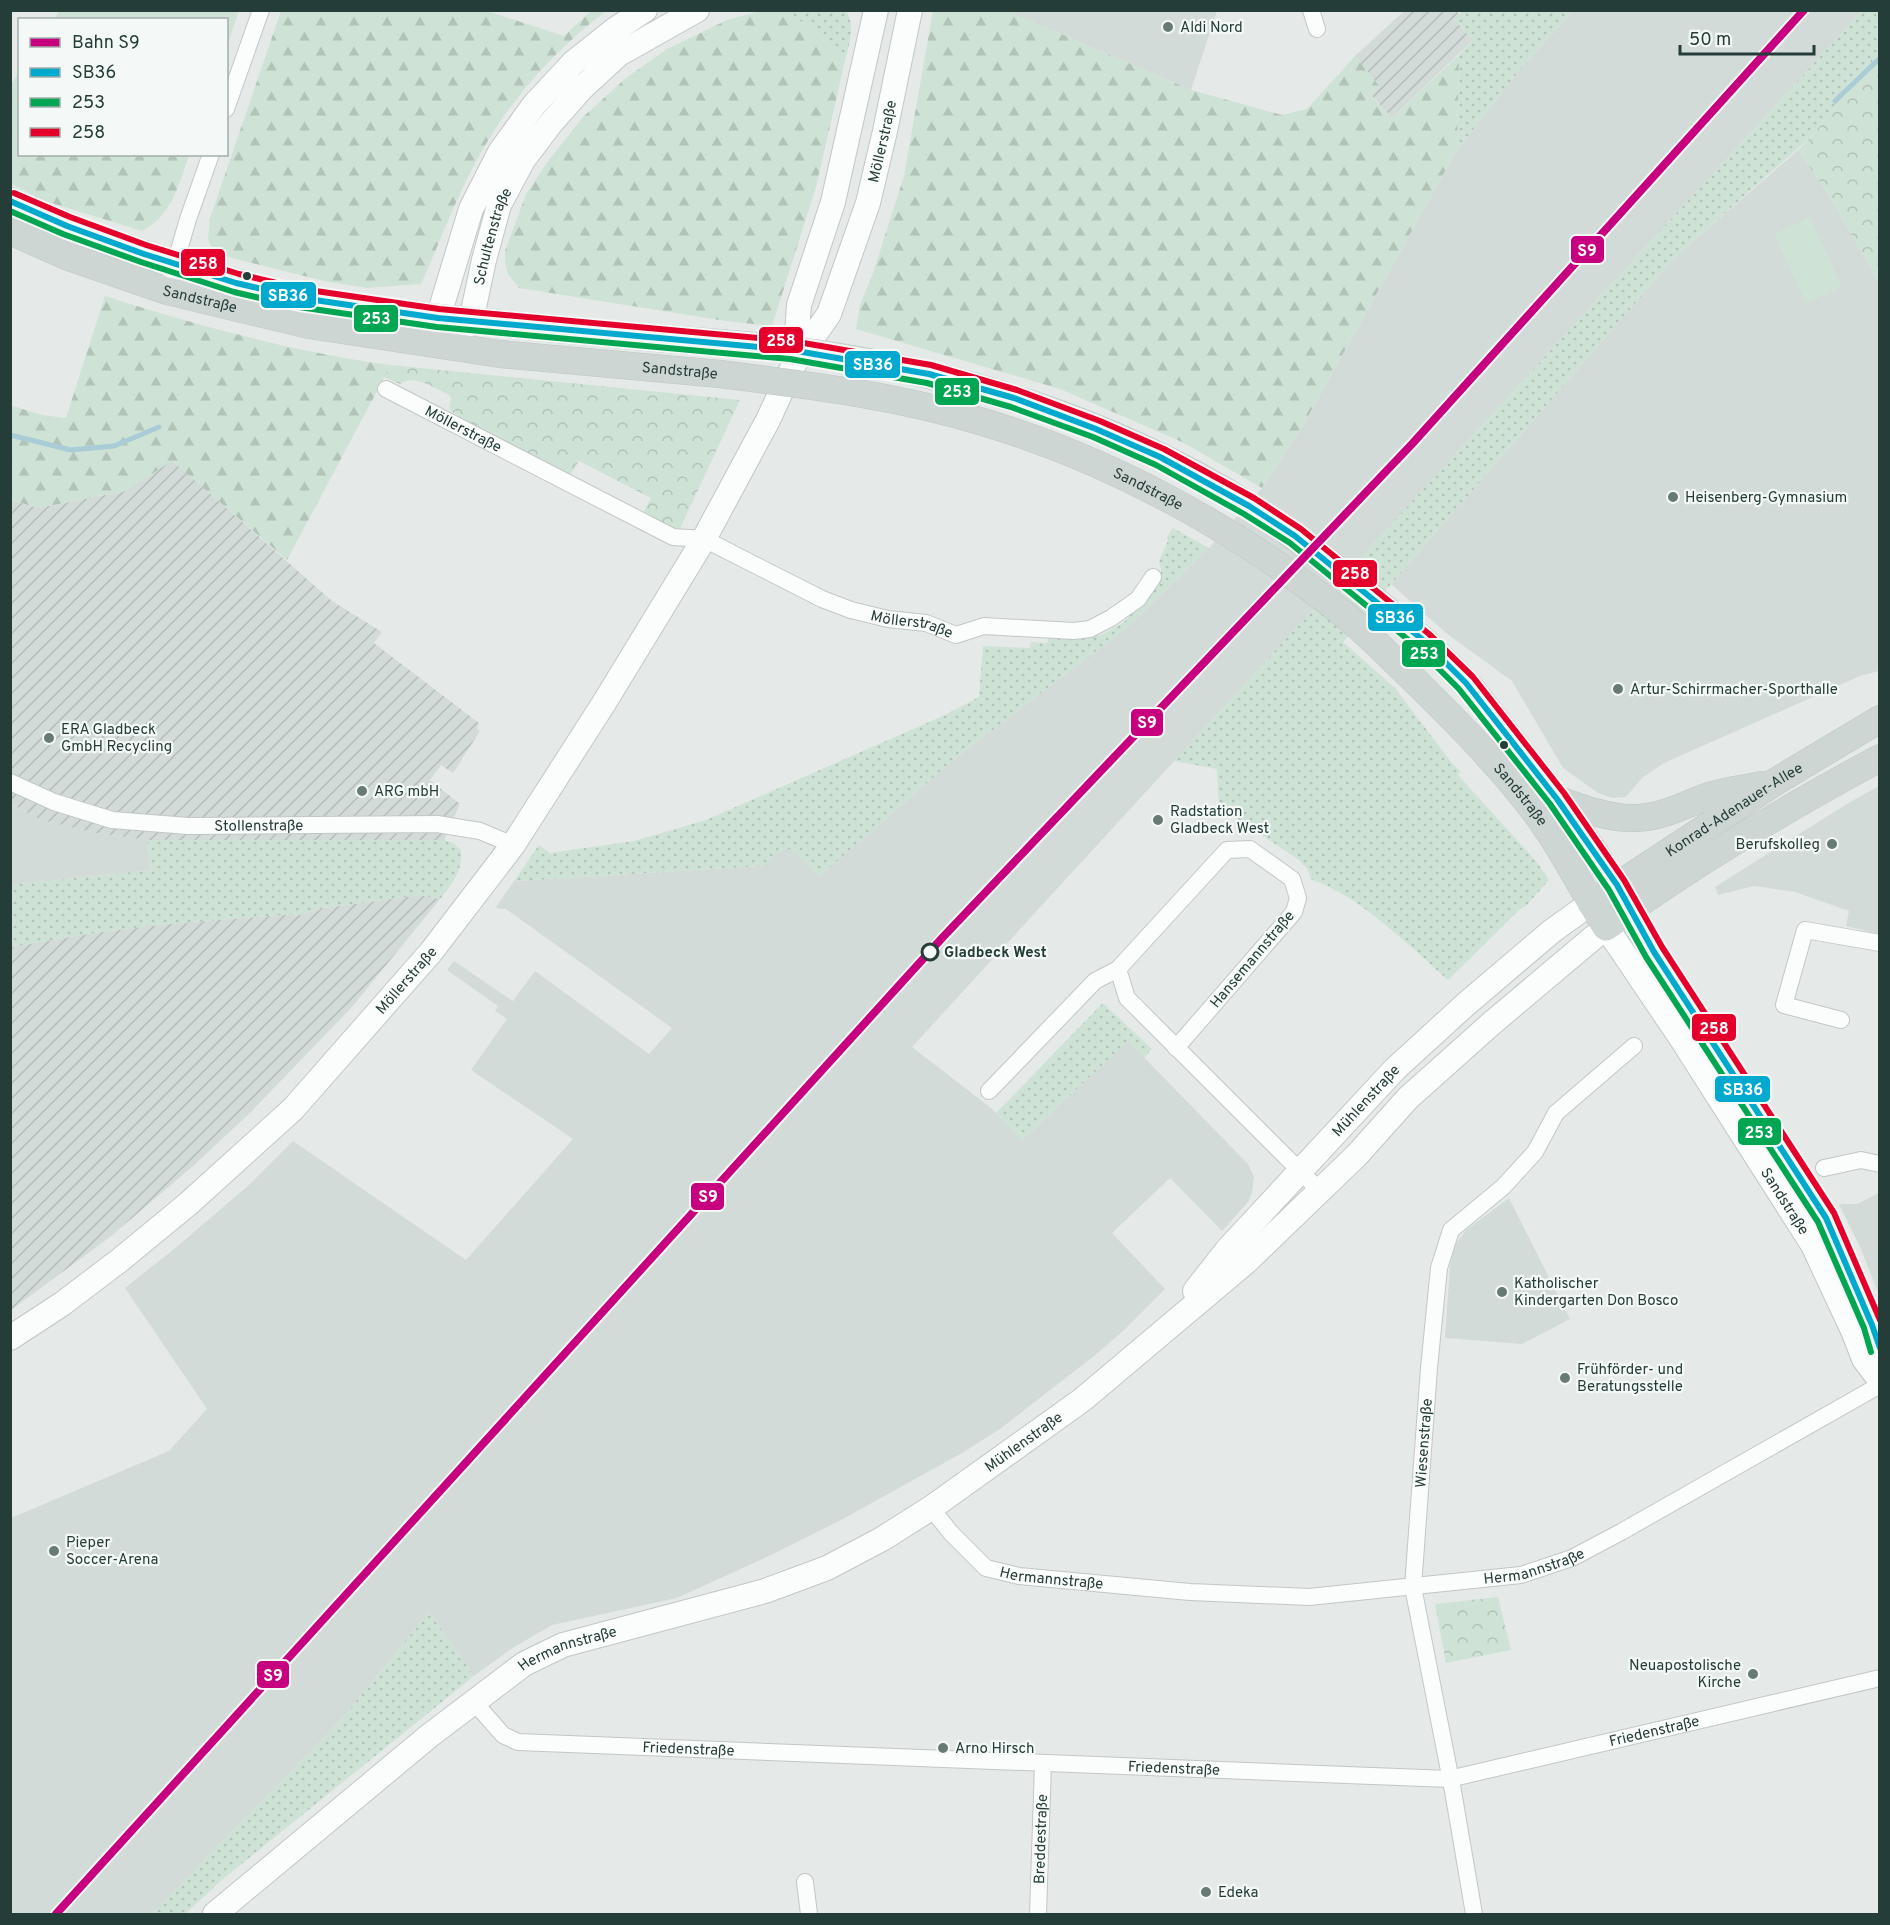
<svg xmlns="http://www.w3.org/2000/svg" width="1890" height="1925" font-family="Overpass,sans-serif">
	<style>
		.built { fill: #d3dbd8 }
		.industrial { fill: url(#industrial-furrows) }
		.grass { fill: url(#grass-dots) }
		.forest { fill: url(#forest-firs) }
		.park { fill: url(#park-crowns) }
		.pitch { fill: #cfe2d6 }
		.lines { fill: none; stroke-linecap: round; stroke-linejoin: round }
		.stream { stroke: #a9ccd6; stroke-width: 5 }
		.street-casing { stroke: #c2c7c5; stroke-width: 18 }
		.secondary-casing { stroke: #c1c7c5; stroke-width: 26 }
		.primary-casing { stroke: #bdc6c4; stroke-width: 28 }
		.street { stroke: #fbfcfc; stroke-width: 16 }
		.secondary { stroke: #fbfcfc; stroke-width: 24 }
		.primary { stroke: #ced6d4; stroke-width: 27 }
		.primary-bridge-casing { stroke: #bdc6c4; stroke-width: 28; stroke-linecap: butt }
		.primary-bridge { stroke: #ced6d4; stroke-width: 27 }
		.bus-1-casing { stroke: #f4f9f7; stroke-width: 10 }
		.bus-2-casing { stroke: #f4f9f7; stroke-width: 10 }
		.bus-3-casing { stroke: #f4f9f7; stroke-width: 10 }
		.bus-1 { stroke: #00a9ce; stroke-width: 6 }
		.bus-2 { stroke: #00a651; stroke-width: 6 }
		.bus-3 { stroke: #e4002b; stroke-width: 6 }
		.rail-1-casing { stroke: #f4f9f7; stroke-width: 12 }
		.rail-1 { stroke: #c7007f; stroke-width: 8 }
		.poi-dot { fill: #687a76; stroke: #f4f9f7; stroke-width: 2 }
		.bus-dot { fill: #243d38; stroke: #f4f9f7; stroke-width: 2 }
		.stop-dot { fill: #f4f9f7; stroke: #243d38; stroke-width: 3 }
		.labels { text-anchor: middle; stroke-width: 4.5; stroke-linejoin: round; paint-order: stroke }
		.poi-label { font-size: 15px; fill: #243d38; stroke: #f4f9f7; text-anchor: start }
		.street-label { font-size: 15px; fill: #243d38; stroke: #f4f9f7 }
		.stop-label { font-size: 15px; font-weight: bold; fill: #243d38; stroke: #f4f9f7; text-anchor: start }
		.line-badge { stroke: #f4f9f7; stroke-width: 2 }
		.badge-label { font-size: 16px; text-anchor: middle; font-weight: bold; fill: #fff }
	</style>
	<defs>
		<pattern id="industrial-furrows" width="10" height="10" patternUnits="userSpaceOnUse" patternTransform="scale(1.5)"><rect width="10" height="10" fill="#d3dbd8"/><path d="M-1 1l2-2M0 10L10 0M9 11l2-2" fill="none" stroke="#b5bdba"/></pattern>
		<pattern id="grass-dots" width="8" height="8" patternUnits="userSpaceOnUse" patternTransform="scale(1.5)"><rect width="8" height="8" fill="#cfe2d6"/><path d="M2 2h.1M6 6h.1" fill="none" stroke="#b2c3b8" stroke-width="1.8" stroke-linecap="round"/></pattern>
		<pattern id="forest-firs" width="22" height="20" patternUnits="userSpaceOnUse" patternTransform="scale(1.5)"><rect width="22" height="20" fill="#cfe2d6"/><path d="M5 1l3.5 6h-7zM16 11l3.5 6h-7z" fill="#b2c3b8"/></pattern>
		<pattern id="park-crowns" width="20" height="18" patternUnits="userSpaceOnUse" patternTransform="scale(1.5)"><rect width="20" height="18" fill="#cfe2d6"/><path d="M2 6a3 3 0 1 1 6 0M12 15a3 3 0 1 1 6 0" fill="none" stroke="#b2c3b8"/></pattern>
	</defs>
	<rect width="100%" height="100%" fill="#e5eae8"/>
	<g class="built">
		<path d="M 1016,10 L 1217,11 L 1191,90 L 1014,14 Z"/>
		<path d="M 1573,11 L 1862,11 L 912,1047 L 991,1108 L 1022,1140 L 1128,1041 L 1248,1164 L 1254,1177 L 1252,1193 L 1248,1202 L 1222,1231 L 1170,1178 L 1112,1233 L 1165,1289 L 1121,1333 L 1094,1356 L 1000,1429 L 962,1453 L 841,1520 L 769,1556 L 677,1598 L 552,1625 L 511,1649 L 474,1676 L 429,1612 L 341,1720 L 152,1914 L 11,1914 L 11,1518 L 169,1451 L 207,1409 L 125,1288 L 173,1250 L 250,1184 L 293,1141 L 466,1260 L 573,1139 L 471,1070 L 507,1019 L 495,1011 L 498,1006 L 447,970 L 454,961 L 513,1001 L 535,971 L 649,1054 L 672,1028 L 506,909 L 499,909 L 496,907 L 514,881 L 762,866 L 777,853 L 790,848 L 820,876 L 953,760 L 1126,628 L 1209,548 L 1262,488 L 1302,427 L 1457,150 L 1521,68 Z"/>
		<path d="M 1798,150 L 1830,197 L 1879,282 L 1879,671 L 1860,676 L 1664,763 L 1642,778 L 1626,797 L 1612,798 L 1598,793 L 1563,768 L 1512,681 L 1446,633 L 1391,584 L 1676,256 Z"/>
		<path d="M 1879,786 L 1879,934 L 1846,926 L 1849,911 L 1795,892 L 1754,886 L 1718,895 L 1715,887 L 1850,802 Z"/>
		<path d="M 10,804 L 43,820 L 95,833 L 147,840 L 151,870 L 11,885 Z"/>
		<path d="M 1879,1193 L 1879,1295 L 1861,1249 L 1839,1204 L 1857,1204 Z"/>
		<path d="M 1509,1198 L 1570,1319 L 1522,1344 L 1445,1338 L 1450,1265 L 1455,1245 L 1466,1230 Z"/>
	</g>
	<g class="industrial">
		<path d="M 1404,11 L 1456,11 L 1459,14 L 1454,19 L 1473,40 L 1392,118 L 1371,95 L 1380,87 L 1355,56 Z"/>
		<path d="M 172,460 L 332,601 L 382,632 L 374,643 L 479,723 L 477,728 L 480,731 L 453,773 L 441,765 L 430,780 L 460,804 L 444,840 L 147,840 L 95,833 L 42,820 L 11,804 L 10,500 L 38,508 L 125,491 Z"/>
		<path d="M 420,895 L 440,899 L 352,1007 L 250,1113 L 192,1167 L 110,1237 L 11,1310 L 11,947 L 93,933 L 166,924 L 295,914 L 296,916 L 324,908 Z"/>
	</g>
	<g class="grass">
		<path d="M 786,11 L 846,11 C 856,27 849,44 845,61 L 809,27 Z"/>
		<path d="M 1462,11 L 1573,11 L 1521,68 L 1457,150 L 1459,55 L 1473,40 L 1454,19 Z"/>
		<path d="M 1862,11 L 1879,11 L 1879,49 L 1813,135 L 1676,256 L 1391,584 L 1343,642 L 1395,688 L 1451,762 L 1461,772 L 1458,775 L 1536,861 L 1549,880 L 1525,907 L 1521,908 L 1448,980 C 1410,947 1359,895 1312,880 L 1307,869 L 1299,860 L 1220,807 L 1218,795 L 1217,769 L 1174,761 Z"/>
		<path d="M 1173,528 L 1209,548 L 1126,628 L 953,760 L 820,876 L 790,849 L 777,853 L 762,866 L 514,881 L 539,845 L 550,853 L 634,841 L 706,820 L 945,715 L 979,697 L 983,646 L 1030,648 L 1031,642 L 1047,643 L 1049,637 L 1079,638 L 1101,635 L 1124,622 L 1147,597 L 1160,577 L 1161,570 L 1159,561 L 1168,541 L 1167,537 Z"/>
		<path d="M 147,840 L 444,840 L 453,843 L 461,850 C 463,870 453,883 440,899 L 420,895 L 324,908 L 296,916 L 295,914 L 166,924 L 93,933 L 11,947 L 11,885 L 151,870 Z"/>
		<path d="M 1103,1003 L 1152,1049 L 1144,1058 L 1128,1041 L 1022,1140 L 996,1113 Z"/>
		<path d="M 429,1612 L 474,1676 L 223,1879 L 185,1914 L 152,1914 L 341,1720 Z"/>
	</g>
	<g class="forest">
		<path d="M 60,10 L 239,10 L 239,11 L 227,46 L 226,20 L 54,19 Z"/>
		<path d="M 281,11 L 487,11 L 564,36 L 591,11 L 606,11 C 563,44 523,85 494,131 C 463,178 444,233 421,284 L 367,288 L 324,281 L 220,255 L 211,246 L 208,239 L 210,218 Z"/>
		<path d="M 760,11 L 786,11 L 809,27 L 845,61 L 816,187 L 772,326 L 726,321 L 519,288 L 508,274 L 505,263 L 505,251 L 526,194 L 549,160 L 583,117 L 626,78 L 667,49 L 727,20 Z"/>
		<path d="M 933,11 L 1016,11 L 1015,14 L 1191,90 L 1282,115 L 1307,109 L 1355,56 L 1380,87 L 1371,96 L 1392,118 L 1459,55 L 1457,150 L 1302,427 L 1262,488 L 1182,442 L 1060,389 L 856,329 L 860,305 L 873,273 L 904,176 Z"/>
		<path d="M 19,72 L 20,154 L 189,155 C 179,184 172,216 142,231 L 42,200 L 11,184 L 11,85 Z"/>
		<path d="M 105,296 C 199,326 294,352 391,365 L 287,560 L 172,461 L 125,491 L 38,508 L 11,500 L 10,405 L 42,415 L 66,418 Z"/>
	</g>
	<g class="park">
		<path d="M 1879,49 L 1879,282 L 1830,197 L 1798,150 L 1813,135 Z"/>
		<path d="M 391,365 L 740,400 L 679,531 L 642,515 L 651,498 L 579,461 L 570,475 L 499,440 L 452,412 L 449,409 L 451,398 L 449,395 C 435,389 415,373 400,384 L 384,377 Z"/>
		<path d="M 1498,1597 L 1511,1650 L 1446,1663 L 1435,1604 Z"/>
	</g>
	<path class="pitch" d="M 1810,217 L 1842,287 L 1806,303 L 1774,234 Z"/>
	<g class="lines">
		<g class="stream">
			<path d="M 1835,101 L 1880,58"/>
			<path d="M 10,435 L 71,450 L 114,446 L 159,427"/>
		</g>
		<g class="street-casing">
			<g id="street">
				<path d="M 1311,10 L 1317,29"/>
				<path d="M 226,109 L 261,10"/>
				<path d="M 167,291 L 188,219 L 211,154"/>
				<path id="s1" d="M 386,389 L 673,537 L 704,539 L 822,599 L 851,610 L 888,619 L 926,623 L 956,635 L 984,626 L 1074,631 L 1090,629 L 1111,618 L 1138,599 L 1153,577"/>
				<path id="s2" d="M 10,782 L 54,802 L 112,820 L 188,826 L 437,824 L 480,831 L 513,845"/>
				<path d="M 1118,969 L 1127,998 L 1320,1191"/>
				<path d="M 1841,1020 L 1784,1005 L 1805,930 L 1880,943"/>
				<path d="M 989,1091 L 1095,981 L 1118,969 L 1227,850 L 1250,849 L 1292,879 L 1298,898 L 1294,912 L 1176,1048"/>
				<path d="M 1824,1168 L 1861,1160 L 1880,1164"/>
				<path id="s3" d="M 931,1508 L 951,1533 L 986,1568 L 1019,1576 L 1190,1592 L 1309,1597 L 1521,1575 L 1572,1558 L 1621,1532 L 1880,1385"/>
				<path id="s4" d="M 474,1702 L 503,1735 L 518,1742 L 1449,1779 L 1880,1678"/>
				<path d="M 805,1882 L 809,1914"/>
				<path id="s5" d="M 1038,1914 L 1043,1764"/>
				<path id="s6" d="M 1474,1914 L 1453,1791 L 1413,1587 L 1429,1368 L 1439,1268 L 1451,1230 L 1503,1187 L 1535,1152 L 1556,1113 L 1634,1046"/>
			</g>
		</g>
		<g class="secondary-casing">
			<g id="secondary">
				<path id="s7" d="M 645,10 L 617,28 L 573,63 L 534,105 L 500,152 L 471,209 L 438,318 L 448,345 L 471,321 L 484,260 L 499,205 L 523,160 L 551,123 L 581,89 L 619,54 L 697,10"/>
				<path d="M 795,361 L 799,305 L 833,202 L 876,10"/>
				<path d="M 1630,910 L 1654,952 L 1826,1218 L 1872,1325 L 1880,1349"/>
				<path id="s8" d="M 1195,1291 L 1228,1249 L 1395,1069 L 1465,1005 L 1552,931 L 1591,903"/>
				<path id="s9" d="M 10,1338 L 62,1304 L 120,1260 L 188,1204 L 293,1109 L 431,952 L 513,845 L 604,703 L 704,539 L 768,420 L 794,364 L 829,314 L 868,203 L 885,131 L 910,10"/>
				<path id="s10" d="M 215,1914 L 429,1736 L 524,1664 L 563,1645 L 765,1591 L 827,1568 L 882,1539 L 931,1508 L 1082,1400 L 1247,1261 L 1357,1155 L 1408,1098 L 1492,1023 L 1606,927 L 1681,1038 L 1813,1245 L 1854,1333 L 1864,1359 L 1880,1380"/>
			</g>
		</g>
		<g class="primary-casing">
			<g id="primary">
				<path d="M 10,201 C 67,228 125,248 185,267 C 218,277 251,288 285,295 C 407,318 531,326 655,338"/>
				<path id="s11" d="M 10,231 L 66,256 L 167,291 L 309,325 L 500,354 L 720,374"/>
				<path d="M 1423,640 L 1471,688 L 1557,799 L 1596,854 L 1625,901"/>
				<path id="s12" d="M 1408,674 C 1453,718 1498,763 1536,813 C 1563,849 1582,890 1606,927 C 1693,864 1785,809 1880,758"/>
				<path d="M 1557,799 C 1583,809 1610,819 1637,818 C 1665,817 1687,803 1712,795 C 1728,791 1745,788 1762,785"/>
				<path id="s13" d="M 1591,903 L 1775,782 L 1880,719"/>
			</g>
		</g>
		<use href="#street" class="street"/>
		<use href="#secondary" class="secondary"/>
		<use href="#primary" class="primary"/>
		<g class="primary-bridge-casing">
			<g id="primary-bridge">
				<path d="M 655,338 C 700,342 745,344 790,350 C 951,370 1113,420 1251,507 C 1312,546 1367,594 1423,640"/>
				<path id="s14" d="M 720,374 C 809,385 898,396 983,422 C 1114,461 1238,530 1345,615 C 1367,633 1387,654 1408,674"/>
			</g>
		</g>
		<use href="#primary-bridge" class="primary-bridge"/>
		<g class="bus-1-casing">
			<path id="bus-1" d="M 10,201 L 67,226 L 144,254 L 236,283 L 301,298 L 438,318 L 791,350 L 929,374 L 1014,398 L 1096,429 L 1160,457 L 1249,506 L 1295,536 L 1423,640 L 1466,683 L 1557,799 L 1617,885 L 1654,952 L 1826,1218 L 1872,1325 L 1880,1348"/>
		</g>
		<g class="bus-2-casing">
			<path id="bus-2" d="M 10,211 L 63,234 L 141,262 L 234,292 L 299,307 L 437,327 L 790,359 L 927,383 L 1011,407 L 1093,437 L 1156,465 L 1244,514 L 1290,543 L 1417,647 L 1459,689 L 1550,804 L 1609,890 L 1646,957 L 1818,1222 L 1864,1328 L 1871,1352"/>
		</g>
		<g class="bus-3-casing">
			<path id="bus-3" d="M 14,193 L 70,217 L 146,245 L 239,274 L 302,289 L 439,309 L 792,341 L 931,365 L 1017,390 L 1100,421 L 1164,449 L 1254,498 L 1301,529 L 1429,634 L 1473,677 L 1564,793 L 1624,880 L 1662,947 L 1834,1213 L 1880,1320"/>
		</g>
		<use href="#bus-1" class="bus-1"/>
		<use href="#bus-2" class="bus-2"/>
		<use href="#bus-3" class="bus-3"/>
		<g class="rail-1-casing">
			<path id="rail-1" d="M 56,1914 L 943,937 L 1412,444 L 1804,10"/>
		</g>
		<use href="#rail-1" class="rail-1"/>
	</g>
	<g class="poi-dot">
		<circle cx="1168" cy="27" r="6"/>
		<circle cx="1673" cy="497" r="6"/>
		<circle cx="1618" cy="689" r="6"/>
		<circle cx="49" cy="738" r="6"/>
		<circle cx="362" cy="791" r="6"/>
		<circle cx="1158" cy="820" r="6"/>
		<circle cx="1832" cy="844" r="6"/>
		<circle cx="1502" cy="1292" r="6"/>
		<circle cx="1565" cy="1378" r="6"/>
		<circle cx="54" cy="1551" r="6"/>
		<circle cx="1753" cy="1674" r="6"/>
		<circle cx="943" cy="1748" r="6"/>
		<circle cx="1206" cy="1892" r="6"/>
	</g>
	<g class="bus-dot">
		<circle cx="247" cy="276" r="5"/>
		<circle cx="1504" cy="745" r="5"/>
	</g>
	<circle class="stop-dot" cx="930" cy="952" r="8"/>
	<g class="labels">
		<g class="poi-label">
			<text x="1180" y="32">Aldi Nord</text>
			<text x="1685" y="502">Heisenberg-Gymnasium</text>
			<text x="1630" y="694">Artur-Schirrmacher-Sporthalle</text>
			<text x="61" y="734">ERA Gladbeck<tspan x="61" dy="17">GmbH Recycling</tspan></text>
			<text x="374" y="796">ARG mbH</text>
			<text x="1170" y="816">Radstation<tspan x="1170" dy="17">Gladbeck West</tspan></text>
			<text x="1820" y="849" text-anchor="end">Berufskolleg</text>
			<text x="1514" y="1288">Katholischer<tspan x="1514" dy="17">Kindergarten Don Bosco</tspan></text>
			<text x="1577" y="1374">Frühförder- und<tspan x="1577" dy="17">Beratungsstelle</tspan></text>
			<text x="66" y="1547">Pieper<tspan x="66" dy="17">Soccer-Arena</tspan></text>
			<text x="1741" y="1670" text-anchor="end">Neuapostolische<tspan x="1741" dy="17">Kirche</tspan></text>
			<text x="955" y="1753">Arno Hirsch</text>
			<text x="1218" y="1897">Edeka</text>
		</g>
		<g class="street-label">
			<text dy="5" stroke="none"><textPath href="#s9" startOffset="1508">Möllerstraße</textPath></text>
			<text dy="5" stroke="none"><textPath href="#s7" startOffset="532">Schultenstraße</textPath></text>
			<text dy="5" stroke="none"><textPath href="#s11" startOffset="202">Sandstraße</textPath></text>
			<text dy="5" stroke="none"><textPath href="#s11" startOffset="688">Sandstraße</textPath></text>
			<text dy="5" stroke="none"><textPath href="#s1" startOffset="87">Möllerstraße</textPath></text>
			<text dy="5" stroke="none"><textPath href="#s14" startOffset="446">Sandstraße</textPath></text>
			<text dy="5" stroke="none"><textPath href="#s1" startOffset="580">Möllerstraße</textPath></text>
			<text dy="5" stroke="none"><textPath href="#s12" startOffset="165">Sandstraße</textPath></text>
			<text dy="5" stroke="none"><textPath href="#s13" startOffset="171">Konrad-Adenauer-Allee</textPath></text>
			<text dy="5" stroke="none"><textPath href="#s2" startOffset="256">Stollenstraße</textPath></text>
			<text transform="translate(1252 959) rotate(-50)" y="5">Hansemannstraße</text>
			<text dy="5" stroke="none"><textPath href="#s9" startOffset="536">Möllerstraße</textPath></text>
			<text dy="5" stroke="none"><textPath href="#s8" startOffset="256">Mühlenstraße</textPath></text>
			<text dy="5" stroke="none"><textPath href="#s10" startOffset="2056">Sandstraße</textPath></text>
			<text dy="5" stroke="none"><textPath href="#s10" startOffset="950">Mühlenstraße</textPath></text>
			<text dy="5" stroke="none"><textPath href="#s6" startOffset="477">Wiesenstraße</textPath></text>
			<text dy="5" stroke="none"><textPath href="#s3" startOffset="634">Hermannstraße</textPath></text>
			<text dy="5" stroke="none"><textPath href="#s3" startOffset="148">Hermannstraße</textPath></text>
			<text dy="5" stroke="none"><textPath href="#s10" startOffset="444">Hermannstraße</textPath></text>
			<text dy="5" stroke="none"><textPath href="#s4" startOffset="1203">Friedenstraße</textPath></text>
			<text dy="5" stroke="none"><textPath href="#s4" startOffset="231">Friedenstraße</textPath></text>
			<text dy="5" stroke="none"><textPath href="#s4" startOffset="717">Friedenstraße</textPath></text>
			<text dy="5" stroke="none"><textPath href="#s5" startOffset="75">Breddestraße</textPath></text>
		</g>
		<g class="stop-label">
			<text x="944" y="957">Gladbeck West</text>
		</g>
	</g>
	<g class="line-badge">
		<rect x="1570" y="235" width="35" height="29" rx="6" fill="#c7007f"/>
		<rect x="180" y="248" width="46" height="29" rx="6" fill="#e4002b"/>
		<rect x="260" y="281" width="57" height="28" rx="6" fill="#00a9ce"/>
		<rect x="353" y="304" width="46" height="29" rx="6" fill="#00a651"/>
		<rect x="758" y="326" width="46" height="28" rx="6" fill="#e4002b"/>
		<rect x="844" y="350" width="57" height="29" rx="6" fill="#00a9ce"/>
		<rect x="934" y="377" width="46" height="29" rx="6" fill="#00a651"/>
		<rect x="1332" y="559" width="46" height="29" rx="6" fill="#e4002b"/>
		<rect x="1367" y="603" width="57" height="29" rx="6" fill="#00a9ce"/>
		<rect x="1401" y="639" width="45" height="29" rx="6" fill="#00a651"/>
		<rect x="1130" y="708" width="34" height="29" rx="6" fill="#c7007f"/>
		<rect x="1691" y="1013" width="46" height="29" rx="6" fill="#e4002b"/>
		<rect x="1714" y="1075" width="57" height="28" rx="6" fill="#00a9ce"/>
		<rect x="1737" y="1117" width="45" height="29" rx="6" fill="#00a651"/>
		<rect x="690" y="1182" width="35" height="29" rx="6" fill="#c7007f"/>
		<rect x="256" y="1660" width="34" height="29" rx="6" fill="#c7007f"/>
	</g>
	<g class="badge-label">
		<text x="1587" y="256">S9</text>
		<text x="203" y="269">258</text>
		<text x="288" y="301">SB36</text>
		<text x="376" y="324">253</text>
		<text x="781" y="346">258</text>
		<text x="873" y="370">SB36</text>
		<text x="957" y="397">253</text>
		<text x="1355" y="579">258</text>
		<text x="1395" y="623">SB36</text>
		<text x="1424" y="659">253</text>
		<text x="1147" y="728">S9</text>
		<text x="1714" y="1034">258</text>
		<text x="1743" y="1095">SB36</text>
		<text x="1759" y="1138">253</text>
		<text x="708" y="1202">S9</text>
		<text x="273" y="1681">S9</text>
	</g>
	<rect width="1890" height="1925" fill="none" stroke="#243d38" stroke-width="24"/>
	<rect x="18" y="18" width="210" height="138" fill="#f4f9f7" stroke="#a1aeab" stroke-width="1.5"/>
	<rect x="30" y="38" width="30" height="9" fill="#c7007f" stroke="#a1aeab" stroke-width="1.5"/>
	<text x="72" y="48" font-size="18" fill="#243d38">Bahn S9</text>
	<rect x="30" y="68" width="30" height="9" fill="#00a9ce" stroke="#a1aeab" stroke-width="1.5"/>
	<text x="72" y="78" font-size="18" fill="#243d38">SB36</text>
	<rect x="30" y="98" width="30" height="9" fill="#00a651" stroke="#a1aeab" stroke-width="1.5"/>
	<text x="72" y="108" font-size="18" fill="#243d38">253</text>
	<rect x="30" y="128" width="30" height="9" fill="#e4002b" stroke="#a1aeab" stroke-width="1.5"/>
	<text x="72" y="138" font-size="18" fill="#243d38">258</text>
	<path d="M1680 45v9h134v-9" fill="none" stroke="#243d38" stroke-width="3"/>
	<text x="1689" y="45" font-size="18" fill="#243d38" stroke="#f4f9f7" stroke-width="4.5" paint-order="stroke">50 m</text>
</svg>
